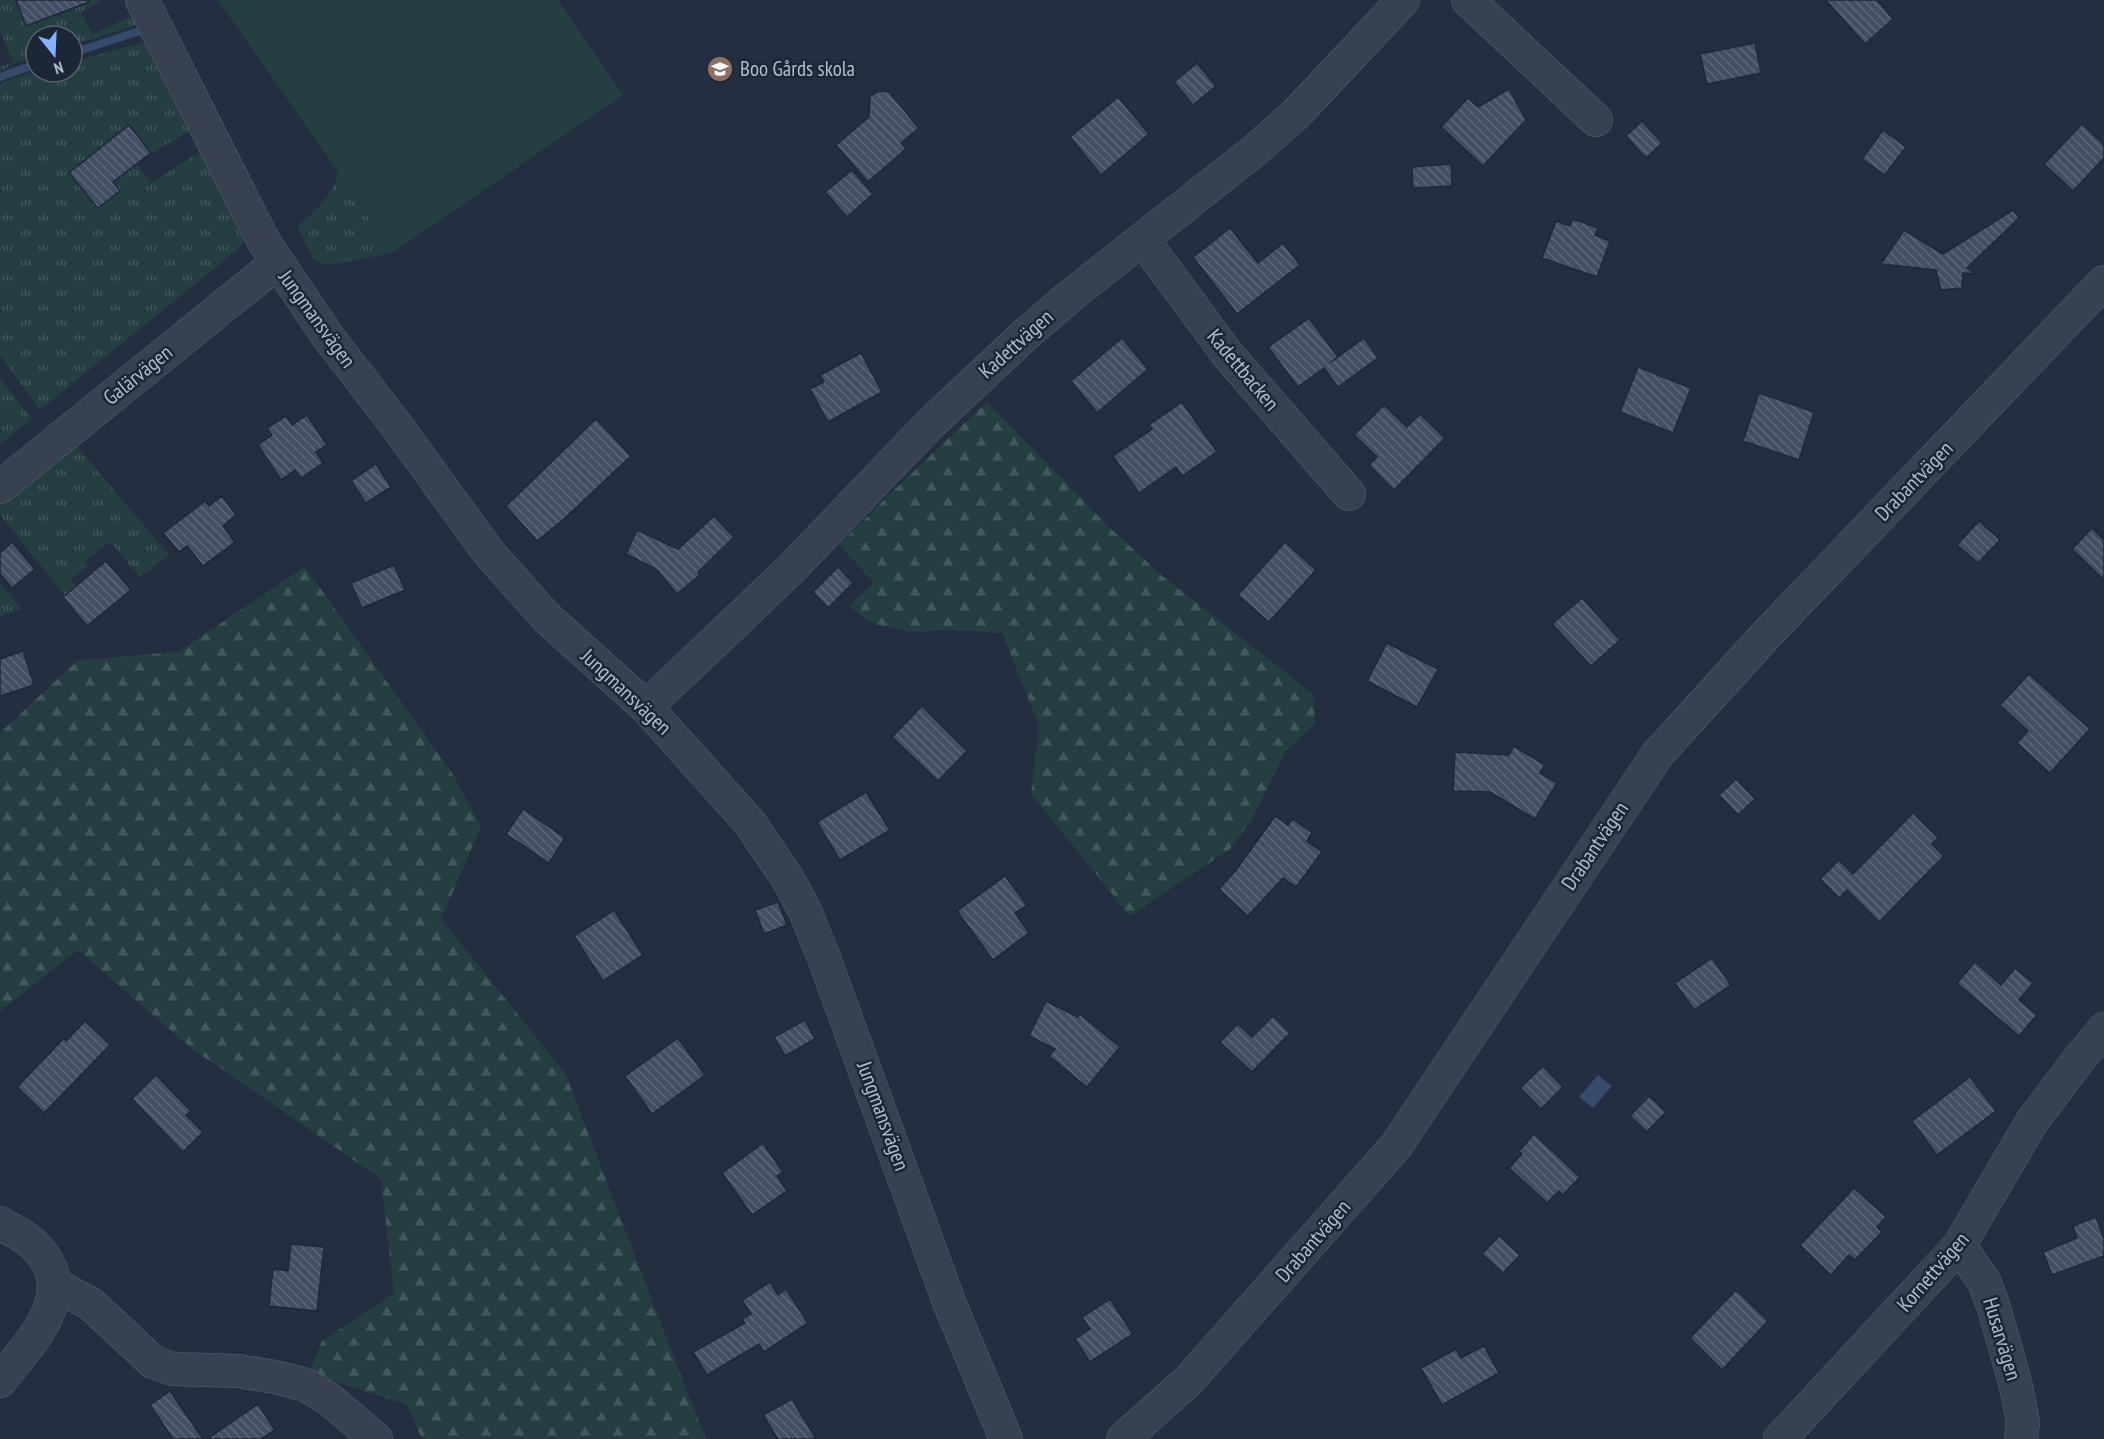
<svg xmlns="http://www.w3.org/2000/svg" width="2104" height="1439" font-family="'PT Sans Narrow',sans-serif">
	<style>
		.grass { fill: url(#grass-tufts) }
		.forest { fill: url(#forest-firs) }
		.garden { fill: #253e42 }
		.water { fill: #364a69 }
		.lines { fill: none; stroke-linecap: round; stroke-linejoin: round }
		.stream { stroke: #364a69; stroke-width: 8 }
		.building { fill: url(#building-back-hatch); stroke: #1e2838; stroke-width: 1.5 }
		.minor-casing { stroke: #555f6e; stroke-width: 34 }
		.minor { stroke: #374151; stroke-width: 33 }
		.labels { text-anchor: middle; stroke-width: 5; stroke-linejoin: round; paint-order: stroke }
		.poi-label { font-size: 21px; fill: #b4bccb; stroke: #1c2636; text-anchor: start }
		.street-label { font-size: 21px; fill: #b4bccb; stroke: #1c2636 }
	</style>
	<defs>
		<pattern id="grass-tufts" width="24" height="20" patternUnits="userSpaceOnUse" patternTransform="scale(1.5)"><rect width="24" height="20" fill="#253e42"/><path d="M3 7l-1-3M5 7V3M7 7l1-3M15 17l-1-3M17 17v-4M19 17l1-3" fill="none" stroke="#42585c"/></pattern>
		<pattern id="forest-firs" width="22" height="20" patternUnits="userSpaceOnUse" patternTransform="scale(1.5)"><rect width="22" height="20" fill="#253e42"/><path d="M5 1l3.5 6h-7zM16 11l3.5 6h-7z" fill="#42585c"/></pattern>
		<pattern id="building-back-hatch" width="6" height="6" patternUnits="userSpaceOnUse" patternTransform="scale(1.5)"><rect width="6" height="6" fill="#424f63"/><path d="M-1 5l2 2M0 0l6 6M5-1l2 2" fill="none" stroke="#5b6678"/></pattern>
	</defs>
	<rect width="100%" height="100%" fill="#232f41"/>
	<g class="grass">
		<path d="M 0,0 L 16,0 L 26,26 L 78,6 L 77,0 L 103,0 L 81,12 L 92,34 L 134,15 L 137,25 L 72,45 L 72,36 L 36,36 L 36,57 L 13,64 L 0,72 L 0,66 L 13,63 L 0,29 Z"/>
		<path d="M 151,40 L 197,127 L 151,153 L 129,125 L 70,172 L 120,191 L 113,182 L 137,164 L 151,183 L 206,148 L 247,235 L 242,246 L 40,410 L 0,355 L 0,85 C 21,71 48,72 72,72 L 72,62 Z"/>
		<path d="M 338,172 L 392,253 L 328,265 L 314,260 L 297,227 C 316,209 333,198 338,172 Z"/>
		<path d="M 0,378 L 32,419 L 0,444 Z"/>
		<path d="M 74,443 L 169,555 L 140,577 L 110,542 L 84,561 L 88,566 L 70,579 L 76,586 L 65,595 L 0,515 L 0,503 Z"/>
		<path d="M 0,583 L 22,609 L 0,616 Z"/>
	</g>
	<g class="forest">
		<path d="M 987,402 L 1108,526 L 1161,575 L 1313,694 L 1315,724 L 1285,752 L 1252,819 L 1230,849 L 1130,916 L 1031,794 L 1039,725 L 1002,633 L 953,630 L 910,632 L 871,623 L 849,606 L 874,582 L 839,545 L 891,493 Z"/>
		<path d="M 305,567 L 454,776 L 481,827 L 441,919 L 565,1073 L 700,1425 L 707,1439 L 422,1439 L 407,1405 L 309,1373 L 322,1341 L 394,1294 L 381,1179 L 191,1048 L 78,950 L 0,1011 L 0,733 L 78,660 L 178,652 Z"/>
	</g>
	<path class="garden" d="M 218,0 L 558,0 L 623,95 L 392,253 L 335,167 Z"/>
	<path class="water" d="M 1598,1075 L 1612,1086 L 1593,1108 L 1579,1097 Z"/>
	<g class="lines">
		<g class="stream">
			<path d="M 72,53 L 140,31"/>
			<path d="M 0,77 L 36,64"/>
		</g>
	</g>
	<g class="building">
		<path d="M 16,0 L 88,0 L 89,2 L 26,26 Z"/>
		<path d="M 1826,0 L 1877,0 L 1893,19 L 1865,44 Z"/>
		<path d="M 1755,43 L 1761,73 L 1707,84 L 1700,54 Z"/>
		<path d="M 1197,63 L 1216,86 L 1193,105 L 1174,82 Z"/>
		<path d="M 1509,89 L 1526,120 L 1483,166 L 1441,127 L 1468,98 L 1478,107 Z"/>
		<path d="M 879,91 L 889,92 L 919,128 L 901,143 L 906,149 L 868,182 L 836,145 L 869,117 L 870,96 Z"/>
		<path d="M 1118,97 L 1149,134 L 1101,175 L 1070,137 Z"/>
		<path d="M 1642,121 L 1662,143 L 1646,158 L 1626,136 Z"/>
		<path d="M 2082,124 L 2104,145 L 2104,158 L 2073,191 L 2044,164 Z"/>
		<path d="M 129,125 L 151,153 L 113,182 L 120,191 L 98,208 L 69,173 Z"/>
		<path d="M 1883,130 L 1906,147 L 1885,175 L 1862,159 Z"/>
		<path d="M 1451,164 L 1452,186 L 1413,188 L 1412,167 Z"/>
		<path d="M 852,170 L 873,194 L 847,217 L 825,192 Z"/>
		<path d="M 2013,210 L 2019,218 L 1967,268 L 1976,274 L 1963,273 L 1962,288 L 1941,290 L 1936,270 L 1881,264 L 1904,230 L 1943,254 Z"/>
		<path d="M 1573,219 L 1598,228 L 1595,235 L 1610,241 L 1597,277 L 1542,258 L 1556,221 L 1570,226 Z"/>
		<path d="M 1230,228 L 1258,263 L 1283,243 L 1300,265 L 1237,314 L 1193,257 Z"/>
		<path d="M 1309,318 L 1338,357 L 1331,362 L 1364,338 L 1378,358 L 1338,387 L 1324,368 L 1298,387 L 1268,347 Z"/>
		<path d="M 1122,338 L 1148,369 L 1097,413 L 1071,381 Z"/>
		<path d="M 861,353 L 882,392 L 828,422 L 810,389 L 824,382 L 820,375 Z"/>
		<path d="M 1638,367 L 1691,388 L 1673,433 L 1620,412 Z"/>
		<path d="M 1759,393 L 1814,412 L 1799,460 L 1743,441 Z"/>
		<path d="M 1182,402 L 1217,452 L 1182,476 L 1176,467 L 1139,493 L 1113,456 L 1152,429 L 1149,425 Z"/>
		<path d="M 1384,405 L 1407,427 L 1420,414 L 1445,438 L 1394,490 L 1369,465 L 1377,457 L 1354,435 Z"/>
		<path d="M 307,415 L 327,445 L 316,452 L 323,463 L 301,478 L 295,470 L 281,480 L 258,445 L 272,435 L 267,428 L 286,416 L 292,425 Z"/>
		<path d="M 596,419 L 631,456 L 564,519 L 537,541 L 506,506 Z"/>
		<path d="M 376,464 L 391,487 L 366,503 L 351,481 Z"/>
		<path d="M 222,496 L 236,515 L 223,526 L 235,542 L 203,566 L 187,546 L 179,552 L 163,533 L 205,501 L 209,506 Z"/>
		<path d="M 714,516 L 734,537 L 698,572 L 700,575 L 677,594 L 656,569 L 626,554 L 637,530 L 678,549 Z"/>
		<path d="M 1979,521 L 2000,540 L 1978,563 L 1957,545 Z"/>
		<path d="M 2092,528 L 2104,540 L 2104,580 L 2072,549 Z"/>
		<path d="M 12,542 L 35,569 L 12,588 L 0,574 L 0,553 Z"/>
		<path d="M 1285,542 L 1316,570 L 1269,622 L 1238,595 Z"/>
		<path d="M 106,561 L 131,590 L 87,626 L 63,597 Z"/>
		<path d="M 394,565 L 405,590 L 362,608 L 351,583 Z"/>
		<path d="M 838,567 L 853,583 L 828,608 L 813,592 Z"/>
		<path d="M 1582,598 L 1620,640 L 1591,666 L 1552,624 Z"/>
		<path d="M 1387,643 L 1438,669 L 1417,707 L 1367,681 Z"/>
		<path d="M 23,651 L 34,685 L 0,696 L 0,659 Z"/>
		<path d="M 2029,674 L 2090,729 L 2050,773 L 2017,743 L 2028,731 L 2000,705 Z"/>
		<path d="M 922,706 L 967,751 L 938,781 L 892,737 Z"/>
		<path d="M 1514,746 L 1545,765 L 1540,773 L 1557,783 L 1535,819 L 1490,792 L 1453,791 L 1455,752 L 1509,755 Z"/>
		<path d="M 1736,779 L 1755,799 L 1738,815 L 1719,795 Z"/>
		<path d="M 866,792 L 890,830 L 840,860 L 817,822 Z"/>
		<path d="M 523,809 L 565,838 L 549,863 L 506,834 Z"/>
		<path d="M 1913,813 L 1938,838 L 1932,844 L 1944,856 L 1879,922 L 1847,890 L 1839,898 L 1820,879 L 1839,860 L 1853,874 Z"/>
		<path d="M 1275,816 L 1288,825 L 1293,819 L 1312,833 L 1307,841 L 1322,852 L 1296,887 L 1283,878 L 1248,916 L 1219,889 L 1236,870 Z"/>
		<path d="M 1005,876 L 1027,905 L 1015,913 L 1029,933 L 993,960 L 957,911 Z"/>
		<path d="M 778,902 L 787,925 L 764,934 L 755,910 Z"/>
		<path d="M 614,910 L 643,955 L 603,981 L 574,936 Z"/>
		<path d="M 1712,958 L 1731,985 L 1694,1010 L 1675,983 Z"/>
		<path d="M 1975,962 L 2001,985 L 2015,968 L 2033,983 L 2019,1000 L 2037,1015 L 2019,1036 L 1957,983 Z"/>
		<path d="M 1046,1001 L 1078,1017 L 1080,1014 L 1120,1047 L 1087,1087 L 1049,1056 L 1055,1049 L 1029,1036 Z"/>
		<path d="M 1273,1016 L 1290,1033 L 1252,1072 L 1220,1042 L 1238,1024 L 1252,1037 Z"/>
		<path d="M 805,1020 L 815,1039 L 785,1056 L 774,1037 Z"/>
		<path d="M 85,1021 L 110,1045 L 44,1113 L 18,1088 L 19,1085 L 64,1038 L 66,1041 Z"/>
		<path d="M 678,1038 L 705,1075 L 652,1114 L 625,1076 Z"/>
		<path d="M 1543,1066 L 1563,1087 L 1541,1109 L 1520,1088 Z"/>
		<path d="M 156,1075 L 191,1111 L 186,1115 L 203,1132 L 183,1152 L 132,1099 Z"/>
		<path d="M 1970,1077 L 1996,1111 L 1937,1155 L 1912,1121 Z"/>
		<path d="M 1649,1096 L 1666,1112 L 1647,1132 L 1630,1116 Z"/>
		<path d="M 1534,1134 L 1580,1177 L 1563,1195 L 1559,1191 L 1547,1203 L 1509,1168 L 1522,1154 L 1519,1151 Z"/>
		<path d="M 763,1143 L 783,1172 L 777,1176 L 787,1191 L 752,1215 L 722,1173 Z"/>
		<path d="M 1854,1188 L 1886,1217 L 1877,1227 L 1882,1232 L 1855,1260 L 1849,1255 L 1831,1275 L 1800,1245 Z"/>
		<path d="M 2096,1217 L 2104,1239 L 2104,1256 L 2052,1275 L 2043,1252 L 2077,1238 L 2073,1226 Z"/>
		<path d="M 1499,1236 L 1520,1255 L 1503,1273 L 1482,1254 Z"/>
		<path d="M 291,1244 L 324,1247 L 317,1311 L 269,1306 L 273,1269 L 288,1271 Z"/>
		<path d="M 770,1282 L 778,1295 L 786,1289 L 808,1323 L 764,1352 L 759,1344 L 707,1375 L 693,1352 L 745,1323 L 742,1319 L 751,1314 L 742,1300 Z"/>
		<path d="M 1736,1290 L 1768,1321 L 1722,1370 L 1690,1338 Z"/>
		<path d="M 1110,1299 L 1133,1334 L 1090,1362 L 1075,1339 L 1090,1329 L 1082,1317 Z"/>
		<path d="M 1484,1346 L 1499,1373 L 1442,1405 L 1421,1368 L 1456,1349 L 1461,1358 Z"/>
		<path d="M 170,1391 L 203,1439 L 173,1439 L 150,1405 Z"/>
		<path d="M 792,1399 L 816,1439 L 778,1439 L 763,1415 Z"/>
		<path d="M 258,1404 L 275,1430 L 261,1439 L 207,1439 Z"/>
	</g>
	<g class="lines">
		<g class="minor-casing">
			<g id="minor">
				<path d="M 142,0 L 264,242 L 329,338 L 396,425 L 489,553 L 547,618 L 646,707 L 750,823 L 788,879 L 805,911 L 824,958 L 949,1302 L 1006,1439"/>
				<path d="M 1468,0 L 1596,120"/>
				<path d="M 1143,240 L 1228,355 L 1349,494"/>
				<path d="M 0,487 L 277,263"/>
				<path d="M 646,707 L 791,569 L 930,424 L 1026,334 L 1069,297 L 1254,151 L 1295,115 L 1403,0"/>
				<path d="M 0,1223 C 11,1230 26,1236 35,1246 C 82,1293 30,1342 0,1381"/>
				<path d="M 1959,1246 L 1984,1281 L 1994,1308 L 2015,1382 L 2023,1422 L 2021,1439"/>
				<path d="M 55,1285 L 91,1304 L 153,1362 L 173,1369 L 238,1371 L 275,1377 L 306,1385 L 330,1400 L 376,1439"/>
				<path d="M 1123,1439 L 1189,1380 L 1396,1146 L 1657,755 L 1766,635 L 2104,282"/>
				<path d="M 1780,1439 L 1959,1246 L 2031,1123 L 2080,1058 L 2104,1029"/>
			</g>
		</g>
		<use href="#minor" class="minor"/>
	</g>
	<defs>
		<g id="school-disc" transform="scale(1.35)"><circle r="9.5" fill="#8d6e63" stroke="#1c2636"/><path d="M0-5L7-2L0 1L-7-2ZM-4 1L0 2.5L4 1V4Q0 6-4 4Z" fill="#fff"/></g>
	</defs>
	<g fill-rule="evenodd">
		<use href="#school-disc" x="720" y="69"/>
	</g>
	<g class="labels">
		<g class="poi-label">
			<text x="740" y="76">Boo Gårds skola</text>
		</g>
		<g class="street-label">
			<text transform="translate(317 319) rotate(54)" y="7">Jungmansvägen</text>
			<text transform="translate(1016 344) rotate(-42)" y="7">Kadettvägen</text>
			<text transform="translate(1243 370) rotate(50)" y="7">Kadettbacken</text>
			<text transform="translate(138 375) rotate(-39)" y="7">Galärvägen</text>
			<text transform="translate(1914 481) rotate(-46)" y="7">Drabantvägen</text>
			<text transform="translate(626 692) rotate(43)" y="7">Jungmansvägen</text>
			<text transform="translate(1595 846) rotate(-56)" y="7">Drabantvägen</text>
			<text transform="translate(883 1116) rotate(70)" y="7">Jungmansvägen</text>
			<text transform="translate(1313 1241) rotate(-49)" y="7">Drabantvägen</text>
			<text transform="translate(1933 1272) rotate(-49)" y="7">Kornettvägen</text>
			<text transform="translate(2002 1339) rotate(73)" y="7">Husarvägen</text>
		</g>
	</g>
	<g transform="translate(54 54) rotate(162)"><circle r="28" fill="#1c2636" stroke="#596272" stroke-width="1.5"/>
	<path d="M0-4.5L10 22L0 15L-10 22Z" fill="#85b2ff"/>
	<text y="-9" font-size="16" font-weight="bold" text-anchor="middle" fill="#b4bccb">N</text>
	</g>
</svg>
